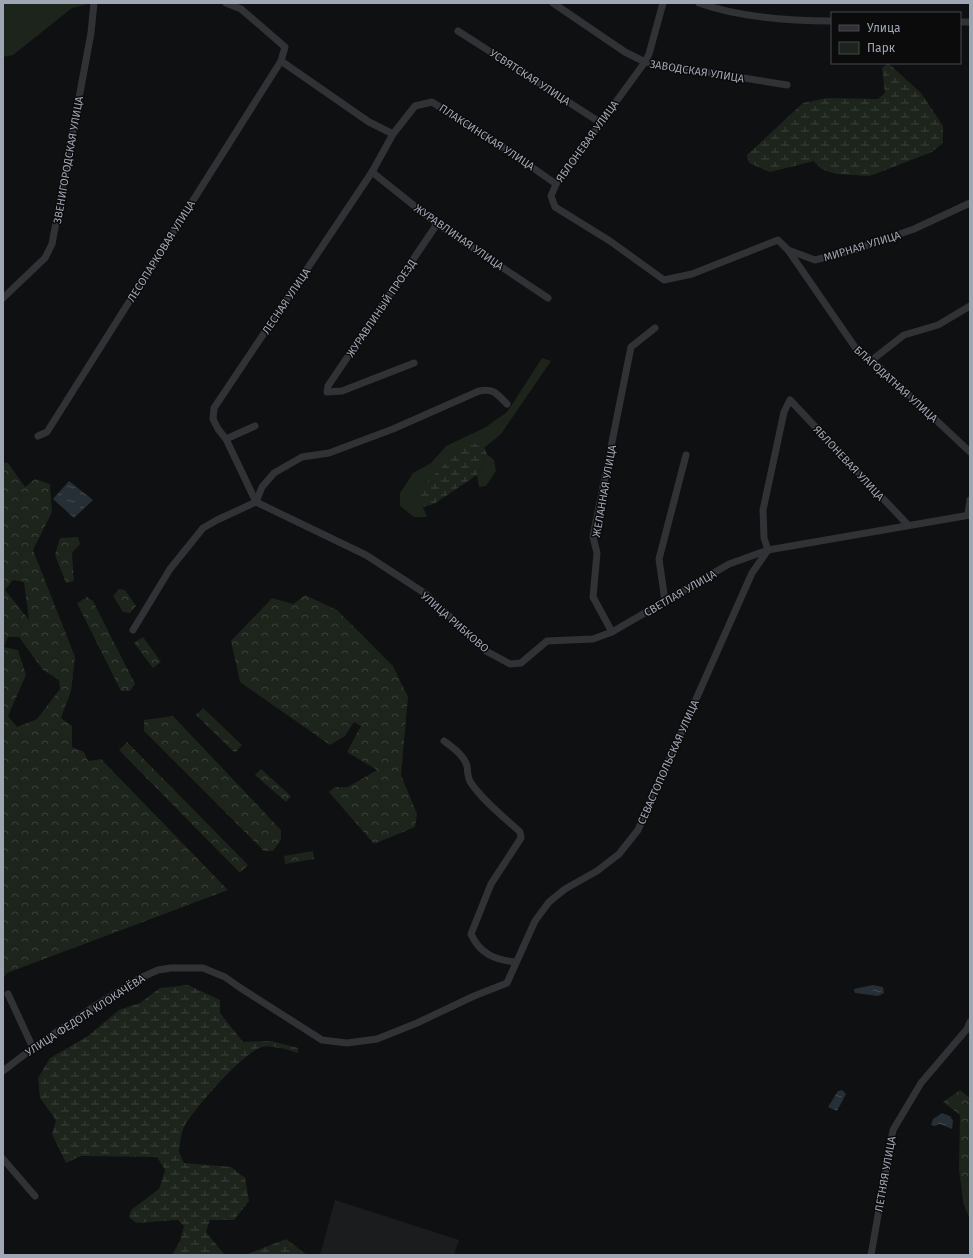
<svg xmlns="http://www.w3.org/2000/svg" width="973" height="1258" font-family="'Fira Sans',sans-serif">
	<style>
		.built { fill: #1b1c1e }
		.green { fill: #1c241c }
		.forest { fill: url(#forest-crowns); fill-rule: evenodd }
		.wetland { fill: url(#wetland-marsh) }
		.water { fill: url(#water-ripples) }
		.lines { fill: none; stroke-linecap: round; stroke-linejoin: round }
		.street { stroke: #303236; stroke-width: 7 }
		.labels { text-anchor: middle; stroke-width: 3; stroke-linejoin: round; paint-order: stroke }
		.street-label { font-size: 11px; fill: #9fa6b4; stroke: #0b0b0c }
	</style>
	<defs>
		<pattern id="forest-crowns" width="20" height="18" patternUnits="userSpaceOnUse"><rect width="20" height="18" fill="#1c241c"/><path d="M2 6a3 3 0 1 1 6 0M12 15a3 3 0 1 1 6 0" fill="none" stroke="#3a413b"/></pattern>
		<pattern id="wetland-marsh" width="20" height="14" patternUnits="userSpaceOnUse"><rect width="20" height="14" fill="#1c241c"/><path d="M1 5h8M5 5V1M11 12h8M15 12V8" fill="none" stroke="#3a413b"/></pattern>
		<pattern id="water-ripples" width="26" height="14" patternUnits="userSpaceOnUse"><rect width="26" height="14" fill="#252f35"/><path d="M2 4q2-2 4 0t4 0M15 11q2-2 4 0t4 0" fill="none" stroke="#414a50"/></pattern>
	</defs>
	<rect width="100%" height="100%" fill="#0f1011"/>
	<path class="built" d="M 335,1200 L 459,1240 L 454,1255 L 320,1255 Z"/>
	<g class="green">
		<path d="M 3,3 L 88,3 L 88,4 L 72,8 L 13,55 L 3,57 Z"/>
		<path d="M 542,358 L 551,361 L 501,434 L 484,448 L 474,443 L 418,500 L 423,507 L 427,517 L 414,517 L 400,506 L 400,493 L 413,473 L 431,463 L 446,446 L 484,428 L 507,412 Z"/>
		<path d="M 487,454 L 494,460 L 496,471 L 486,486 L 479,487 L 477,475 Z"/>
		<path d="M 970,1179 L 970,1219 L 963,1203 L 961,1184 Z"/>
	</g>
	<g class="forest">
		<path d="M 3,462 L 8,463 L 25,487 L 35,479 L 50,484 L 52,512 L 33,550 L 75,657 L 71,691 L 61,718 L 72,726 L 72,747 L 84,752 L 88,761 L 101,759 L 228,890 L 7,973 L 3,977 ZM 13,580 L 24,582 L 29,620 L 5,590 ZM 8,637 L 19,637 L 43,670 L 59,680 L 60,689 L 37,719 L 17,727 L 8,716 L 26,675 L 18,650 L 4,647 Z"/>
		<path d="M 78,537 L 80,544 L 72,553 L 74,581 L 66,583 L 55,555 L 60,538 Z"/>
		<path d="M 119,589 L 125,590 L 136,606 L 130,613 L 123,612 L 113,596 Z"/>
		<path d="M 305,595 L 337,610 L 393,666 L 408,697 L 401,775 L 417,814 L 415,827 L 374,844 L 329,792 L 335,787 L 348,787 L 377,770 L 347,752 L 361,726 L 354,722 L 345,736 L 330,745 L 240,682 L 231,641 L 272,598 L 293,604 Z"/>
		<path d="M 87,597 L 93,601 L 135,684 L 130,691 L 121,691 L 77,603 Z"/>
		<path d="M 143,637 L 161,662 L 153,668 L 134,643 Z"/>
		<path d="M 203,708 L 242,745 L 235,753 L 196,715 Z"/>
		<path d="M 173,716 L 281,830 L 281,840 L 273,851 L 264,851 L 144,731 L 144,720 Z"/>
		<path d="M 127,742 L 248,865 L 240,873 L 119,750 Z"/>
		<path d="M 261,769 L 291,796 L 286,802 L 255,775 Z"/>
		<path d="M 313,851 L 314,859 L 285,864 L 284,856 Z"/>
		<path d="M 960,1090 L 970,1098 L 970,1179 L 961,1184 L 959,1170 L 960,1115 L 943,1102 Z"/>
	</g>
	<g class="wetland">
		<path d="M 888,63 L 921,93 L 943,126 L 943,143 L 932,152 L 870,176 L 836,174 L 821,169 L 814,161 L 770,172 L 749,163 L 747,155 L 803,103 L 827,98 L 878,99 L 885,93 L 882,68 Z"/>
		<path d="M 474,443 L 484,448 L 487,454 L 477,475 L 434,504 L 423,507 L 418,500 L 420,489 L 461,448 Z"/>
		<path d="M 188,985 L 220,1000 L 220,1013 L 243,1042 L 271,1041 L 298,1048 L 298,1053 C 289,1050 272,1045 262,1047 C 243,1052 195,1108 185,1125 C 181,1132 180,1144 179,1152 L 184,1163 L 231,1167 L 245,1178 L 249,1201 L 234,1220 L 210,1220 L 206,1232 L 224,1254 L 233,1255 L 172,1255 L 180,1241 L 184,1226 L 178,1220 L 136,1223 L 129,1217 L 131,1210 L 159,1189 L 165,1170 L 157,1157 L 81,1156 L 66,1163 L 52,1134 L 56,1120 L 40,1098 L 38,1078 L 50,1058 L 88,1036 L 119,1010 L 140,1003 L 160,988 Z"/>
		<path d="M 286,1239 L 307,1255 L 245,1255 Z"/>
	</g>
	<g class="water">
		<path d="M 69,481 L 93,500 L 74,518 L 53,499 Z"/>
		<path d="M 873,985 L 883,987 L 884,993 L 878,996 L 855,993 L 854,989 Z"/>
		<path d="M 842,1090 L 846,1094 L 837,1111 L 828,1107 L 838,1091 Z"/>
		<path d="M 942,1113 L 950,1116 L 953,1121 L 952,1129 L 940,1124 L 935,1126 L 931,1125 L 933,1119 Z"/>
	</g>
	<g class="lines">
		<g class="street">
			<path d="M 226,3 L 241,9 L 285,47 L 281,61 L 369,122 L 393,134"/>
			<path d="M 553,3 L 625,52 L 645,62 L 787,85"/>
			<path d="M 663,3 L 649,54 L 645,62 L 556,184 L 551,196 L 555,207 L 610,241 L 664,280 L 692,274 L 778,240 L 788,250 L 815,260 L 857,249 L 914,229 L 970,203"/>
			<path d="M 699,3 C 741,18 788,21 832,21"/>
			<path d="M 960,22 L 970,22"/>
			<path d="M 458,31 L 601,123"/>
			<path d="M 372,172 L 437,224 L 548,298"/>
			<path d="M 556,184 L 509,151 L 432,102 L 415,106 L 393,134 L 372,172 L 214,408 L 213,419 L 218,429 L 226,439 L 256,502 L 366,555 L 426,594 L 486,651 L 510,664 L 521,663 L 547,641 L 593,639 L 612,632 L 729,564 L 768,550 L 970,515"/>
			<path d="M 788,250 L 857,350 L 872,360 L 970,452"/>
			<path d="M 3,298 L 45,258 L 52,244 L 91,33 L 94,3"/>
			<path d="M 872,360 L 904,335 L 938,325 L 970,306"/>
			<path d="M 414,363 L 342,391 L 327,392 L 328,386 L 437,224"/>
			<path d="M 38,436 L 47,432 L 281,61"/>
			<path d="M 226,439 L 255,426"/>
			<path d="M 968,515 L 970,500"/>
			<path d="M 768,550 L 764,538 L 763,510 L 784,412 L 790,400 L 908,525"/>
			<path d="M 665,601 L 659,559 L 686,455"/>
			<path d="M 133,630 L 170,569 L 203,528 L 217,520 L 256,502 L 262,487 L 274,473 L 302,457 L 329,453 L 393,429 L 479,391 C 494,388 497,394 507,404"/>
			<path d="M 612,632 L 593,597 L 597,553 L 593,537 L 631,347 L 655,328"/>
			<path d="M 444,741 C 452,747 464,755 467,766 C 468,773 467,777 471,783 C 484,802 504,817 520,832 L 521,838 L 491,884 L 471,934 C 480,954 495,960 516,962"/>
			<path d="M 8,994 L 33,1048"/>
			<path d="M 3,1071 L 33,1048 L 98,1004 L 140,978 L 158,970 L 171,968 L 203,968 L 225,977 L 239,987 L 322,1040 L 347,1043 L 377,1039 L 417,1023 L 474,996 L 507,983 L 535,921 L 549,902 L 565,889 L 597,871 L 619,854 L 638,830 L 752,573 L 768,550"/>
			<path d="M 3,1159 L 35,1196"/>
			<path d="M 871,1255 L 893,1130 L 921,1083 L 967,1029 L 970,1022"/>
		</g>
	</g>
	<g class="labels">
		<g class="street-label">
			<text transform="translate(697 71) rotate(9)" y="4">ЗАВОДСКАЯ УЛИЦА</text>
			<text transform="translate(530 77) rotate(33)" y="4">УСВЯТСКАЯ УЛИЦА</text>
			<text transform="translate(487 137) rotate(33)" y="4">ПЛАКСИНСКАЯ УЛИЦА</text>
			<text transform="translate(587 141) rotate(-54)" y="4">ЯБЛОНЕВАЯ УЛИЦА</text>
			<text transform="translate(68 160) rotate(-80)" y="4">ЗВЕНИГОРОДСКАЯ УЛИЦА</text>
			<text transform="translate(459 237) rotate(35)" y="4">ЖУРАВЛИНАЯ УЛИЦА</text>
			<text transform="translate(862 246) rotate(-17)" y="4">МИРНАЯ УЛИЦА</text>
			<text transform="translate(161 251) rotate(-58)" y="4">ЛЕСОПАРКОВАЯ УЛИЦА</text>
			<text transform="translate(286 301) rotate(-56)" y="4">ЛЕСНАЯ УЛИЦА</text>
			<text transform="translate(381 308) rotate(-56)" y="4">ЖУРАВЛИНЫЙ ПРОЕЗД</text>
			<text transform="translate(896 384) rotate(42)" y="4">БЛАГОДАТНАЯ УЛИЦА</text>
			<text transform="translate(849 463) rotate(47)" y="4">ЯБЛОНЕВАЯ УЛИЦА</text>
			<text transform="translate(604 491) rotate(-80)" y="4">ЖЕЛАННАЯ УЛИЦА</text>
			<text transform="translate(680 593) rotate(-30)" y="4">СВЕТЛАЯ УЛИЦА</text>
			<text transform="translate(455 622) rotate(41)" y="4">УЛИЦА РИБКОВО</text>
			<text transform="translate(668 762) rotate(-66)" y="4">СЕВАСТОПОЛЬСКАЯ УЛИЦА</text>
			<text transform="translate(85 1015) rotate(-33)" y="4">УЛИЦА ФЕДОТА КЛОКАЧЁВА</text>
			<text transform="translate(885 1174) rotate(-80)" y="4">ЛЕТНЯЯ УЛИЦА</text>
		</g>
	</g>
	<rect width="973" height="1258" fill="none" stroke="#9fa6b4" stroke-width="8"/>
	<rect x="831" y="12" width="130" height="52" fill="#0b0b0c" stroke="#46494f"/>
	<rect x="839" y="25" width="20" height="6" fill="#303236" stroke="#46494f"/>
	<text x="867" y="32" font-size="12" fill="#9fa6b4">Улица</text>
	<rect x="839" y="42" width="20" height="12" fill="#1c241c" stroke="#46494f"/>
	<text x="867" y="52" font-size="12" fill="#9fa6b4">Парк</text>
</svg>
